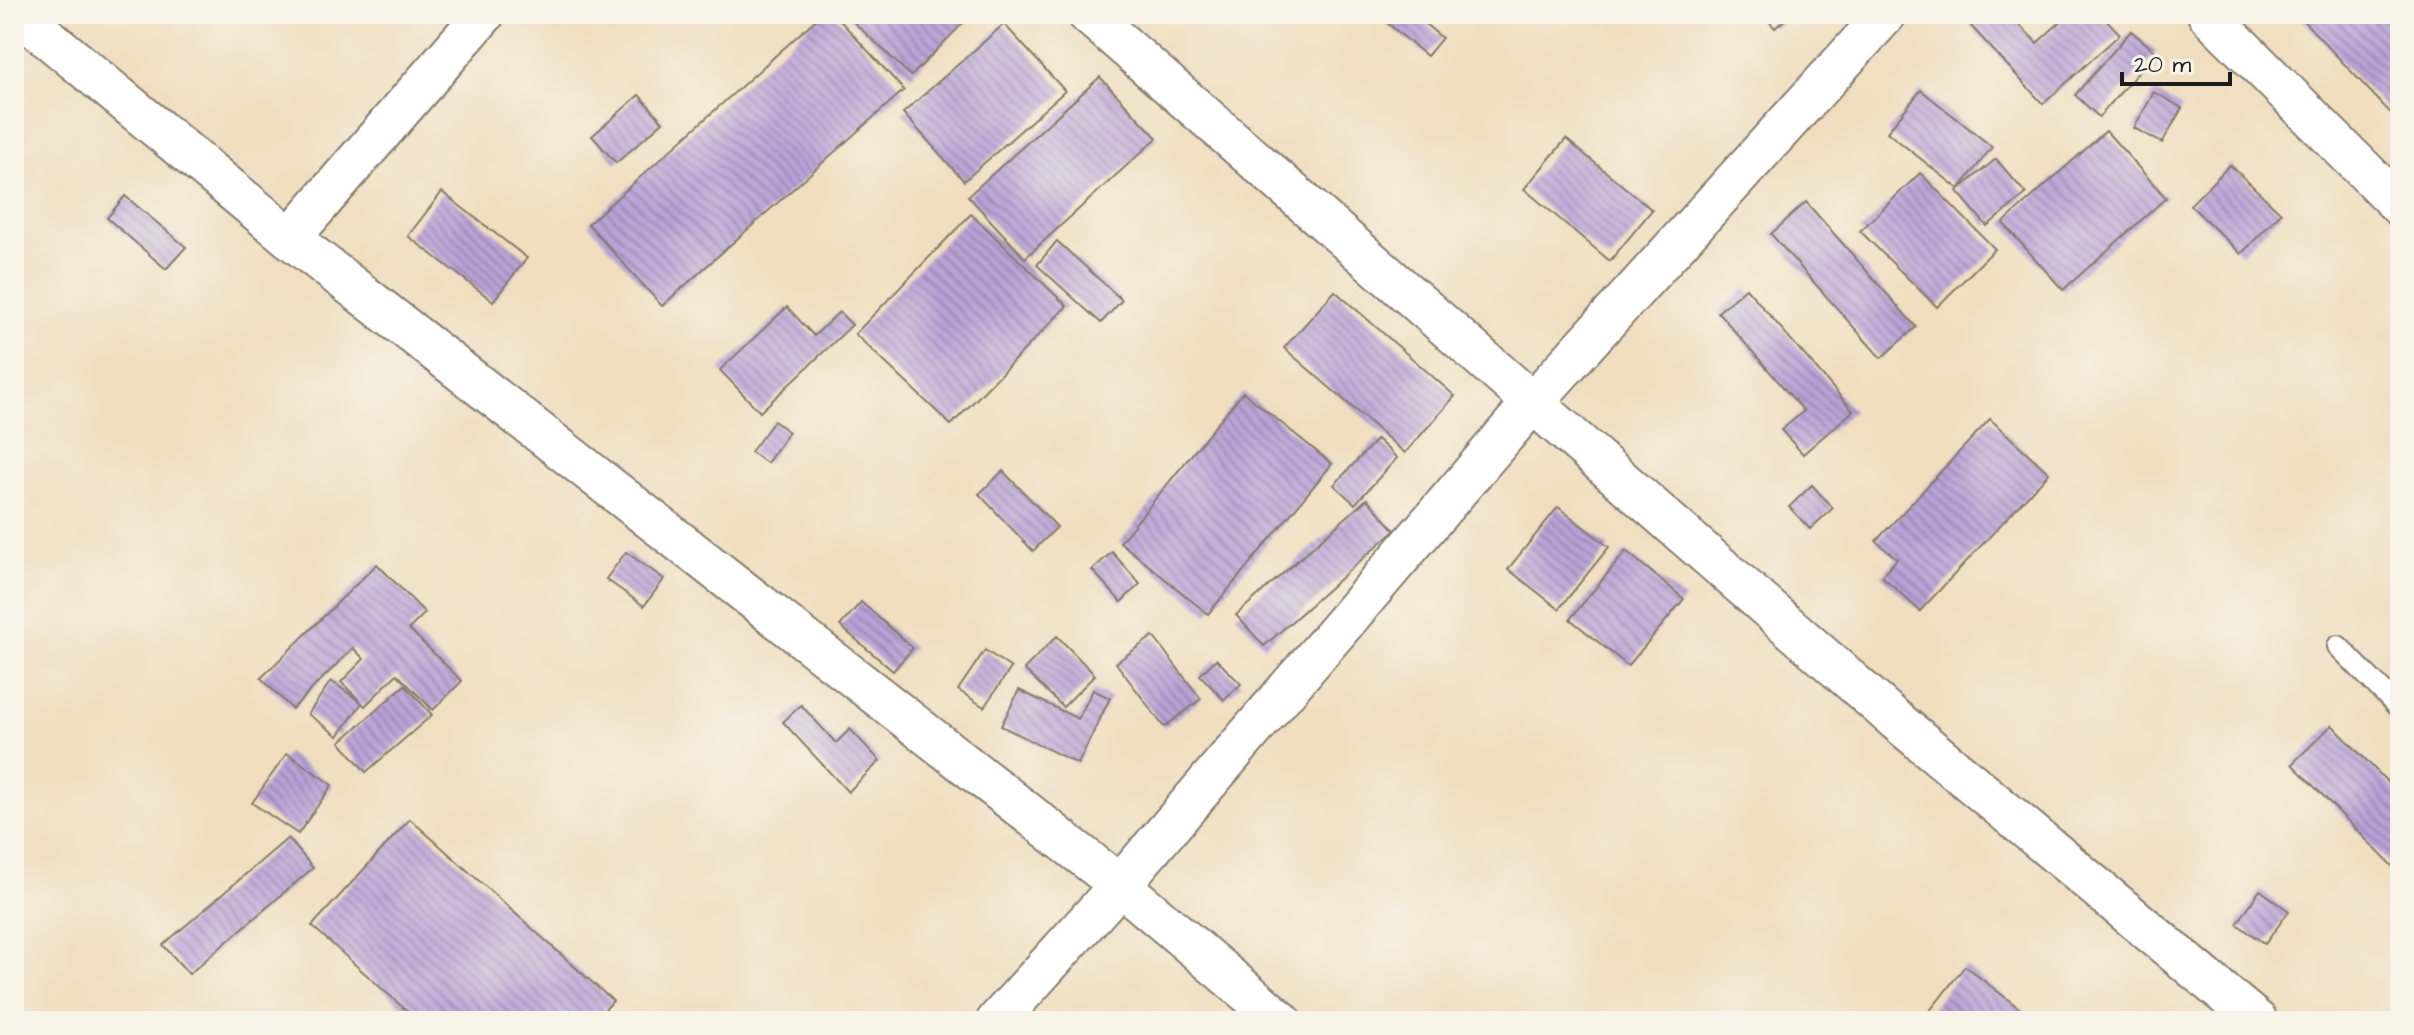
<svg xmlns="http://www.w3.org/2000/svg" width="2414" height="1035" font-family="'Architects Daughter',sans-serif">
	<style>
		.building { fill: url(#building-back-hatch) }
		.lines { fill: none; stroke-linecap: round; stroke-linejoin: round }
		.lane-casing { stroke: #867d6e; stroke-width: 24 }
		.street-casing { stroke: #867d6e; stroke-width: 44 }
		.lane { stroke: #fff; stroke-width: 20 }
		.street { stroke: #fff; stroke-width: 40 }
	</style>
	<defs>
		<pattern id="building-back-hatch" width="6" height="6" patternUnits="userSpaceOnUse" patternTransform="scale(2)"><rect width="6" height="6" fill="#b9a2d7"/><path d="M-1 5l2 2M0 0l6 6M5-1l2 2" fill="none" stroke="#9683ae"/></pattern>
	</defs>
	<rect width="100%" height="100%" fill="#f7f3e8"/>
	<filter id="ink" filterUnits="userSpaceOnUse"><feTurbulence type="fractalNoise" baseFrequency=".0125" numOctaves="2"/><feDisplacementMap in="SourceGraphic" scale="16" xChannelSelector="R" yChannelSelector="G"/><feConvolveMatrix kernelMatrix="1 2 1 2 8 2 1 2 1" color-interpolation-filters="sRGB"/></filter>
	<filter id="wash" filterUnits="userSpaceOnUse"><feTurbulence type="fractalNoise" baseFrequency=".006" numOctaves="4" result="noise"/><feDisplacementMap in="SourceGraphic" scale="32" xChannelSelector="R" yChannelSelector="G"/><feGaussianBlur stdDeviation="1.8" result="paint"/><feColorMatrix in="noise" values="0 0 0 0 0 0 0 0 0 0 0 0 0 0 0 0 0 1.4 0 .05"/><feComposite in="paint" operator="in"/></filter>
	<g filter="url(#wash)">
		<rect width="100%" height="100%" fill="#f0debf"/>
		<g id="blocks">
			<g class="building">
				<path d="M 822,14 L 834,14 L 904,90 L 662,306 L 588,224 Z"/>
				<path d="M 845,14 L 972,14 L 911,76 Z"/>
				<path d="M 1376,14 L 1413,14 L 1442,38 L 1427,56 Z"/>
				<path d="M 1762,14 L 1791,14 L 1775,28 Z"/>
				<path d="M 1983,14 L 2009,14 L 2037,43 L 2069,14 L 2101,14 L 2120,34 L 2043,104 L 1970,25 Z"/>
				<path d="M 2297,14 L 2389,14 L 2400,25 L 2400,123 Z"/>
				<path d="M 1004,24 L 1065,91 L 964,181 L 903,113 Z"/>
				<path d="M 2131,31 L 2156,52 L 2099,117 L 2075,95 Z"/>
				<path d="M 1100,77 L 1157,138 L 1025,258 L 968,196 Z"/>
				<path d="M 1921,90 L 1992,147 L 1959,189 L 1887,132 Z"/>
				<path d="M 2154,92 L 2182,108 L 2162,143 L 2134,128 Z"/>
				<path d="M 639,95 L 663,122 L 616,163 L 592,136 Z"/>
				<path d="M 2106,131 L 2166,198 L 2063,290 L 2003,223 Z"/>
				<path d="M 1566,139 L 1652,210 L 1610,261 L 1524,189 Z"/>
				<path d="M 1996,159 L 2026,194 L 1987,226 L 1957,191 Z"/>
				<path d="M 2230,165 L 2281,213 L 2241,254 L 2190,205 Z"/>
				<path d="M 1920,173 L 1995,249 L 1937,307 L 1860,231 Z"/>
				<path d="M 442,192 L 527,258 L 493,301 L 408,236 Z"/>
				<path d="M 125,196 L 186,247 L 166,269 L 107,218 Z"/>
				<path d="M 1806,202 L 1916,327 L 1881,358 L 1771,234 Z"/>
				<path d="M 971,214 L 1067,306 L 951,425 L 855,334 Z"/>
				<path d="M 1057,241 L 1122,300 L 1101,323 L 1037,265 Z"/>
				<path d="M 1746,288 L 1853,411 L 1803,454 L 1781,430 L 1804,411 L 1718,312 Z"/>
				<path d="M 1335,291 L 1455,396 L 1405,453 L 1284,348 Z"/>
				<path d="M 787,307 L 814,336 L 839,312 L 852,325 L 760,412 L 720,370 Z"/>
				<path d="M 1243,392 L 1332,464 L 1208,614 L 1120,542 Z"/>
				<path d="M 1990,419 L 2049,473 L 1920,611 L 1882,576 L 1897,559 L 1876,541 Z"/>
				<path d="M 774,421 L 789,432 L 767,463 L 751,452 Z"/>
				<path d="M 1377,439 L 1397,458 L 1355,504 L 1334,485 Z"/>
				<path d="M 1003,471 L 1057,527 L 1033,551 L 979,494 Z"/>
				<path d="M 1812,485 L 1833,508 L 1810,529 L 1789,507 Z"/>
				<path d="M 1367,499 L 1395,530 L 1264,646 L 1236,615 Z"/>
				<path d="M 1558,507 L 1609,547 L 1559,609 L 1508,569 Z"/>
				<path d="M 1626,551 L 1684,599 L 1628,666 L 1570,619 Z"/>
				<path d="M 626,552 L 664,579 L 644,606 L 606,579 Z"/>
				<path d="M 1112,552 L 1140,584 L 1121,602 L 1092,570 Z"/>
				<path d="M 377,564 L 425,613 L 409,629 L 462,681 L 433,710 L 397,674 L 365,706 L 362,703 L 338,736 L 308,714 L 331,681 L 361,702 L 341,682 L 364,659 L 353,648 L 292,709 L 261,678 Z"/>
				<path d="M 861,602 L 913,648 L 893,671 L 840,626 Z"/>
				<path d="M 1057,636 L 1095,675 L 1063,707 L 1024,669 Z"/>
				<path d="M 1153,636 L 1201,699 L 1164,727 L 1116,663 Z"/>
				<path d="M 985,650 L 1011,668 L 984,707 L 958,690 Z"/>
				<path d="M 1216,659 L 1241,684 L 1224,700 L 1200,675 Z"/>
				<path d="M 405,685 L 432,715 L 366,772 L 340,742 Z"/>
				<path d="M 1019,690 L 1078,719 L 1093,690 L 1110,698 L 1078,764 L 1001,726 Z"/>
				<path d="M 801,705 L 836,743 L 850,729 L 880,761 L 848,792 L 783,722 Z"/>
				<path d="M 2332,725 L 2400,795 L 2400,874 L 2292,764 Z"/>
				<path d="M 287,753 L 332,785 L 298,834 L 252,803 Z"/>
				<path d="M 410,819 L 613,1001 L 594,1021 L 418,1021 L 312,926 Z"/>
				<path d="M 288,838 L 313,868 L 189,974 L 163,945 Z"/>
				<path d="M 2260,890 L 2289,911 L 2265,944 L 2237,924 Z"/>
				<path d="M 1965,966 L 2029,1016 L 2025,1021 L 1922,1021 Z"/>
			</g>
		</g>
	</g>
	<g filter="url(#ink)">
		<use href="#blocks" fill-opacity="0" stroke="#867d6e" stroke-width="2"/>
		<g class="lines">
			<g class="lane-casing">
				<path id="lane" d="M 2338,646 L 2400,709"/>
			</g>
			<g class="street-casing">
				<g id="street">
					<path d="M 19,14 L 290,238 L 1120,885 L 1281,1021"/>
					<path d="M 1088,14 L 1897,721 L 2257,1021"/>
					<path d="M 2208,14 L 2400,206"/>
					<path d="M 290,238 L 484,14"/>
					<path d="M 997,1021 L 1120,885 L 1533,402 L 1886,14"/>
				</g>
			</g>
			<use href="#lane" class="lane"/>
			<use href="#street" class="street"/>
		</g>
	</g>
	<rect width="2414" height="1035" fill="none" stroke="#f7f3e8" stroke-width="48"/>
	<path d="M2122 72v12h108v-12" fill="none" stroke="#1c1c1c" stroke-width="4"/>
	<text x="2134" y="72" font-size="24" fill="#1c1c1c" stroke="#f7f3e8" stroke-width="6" paint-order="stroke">20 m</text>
</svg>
